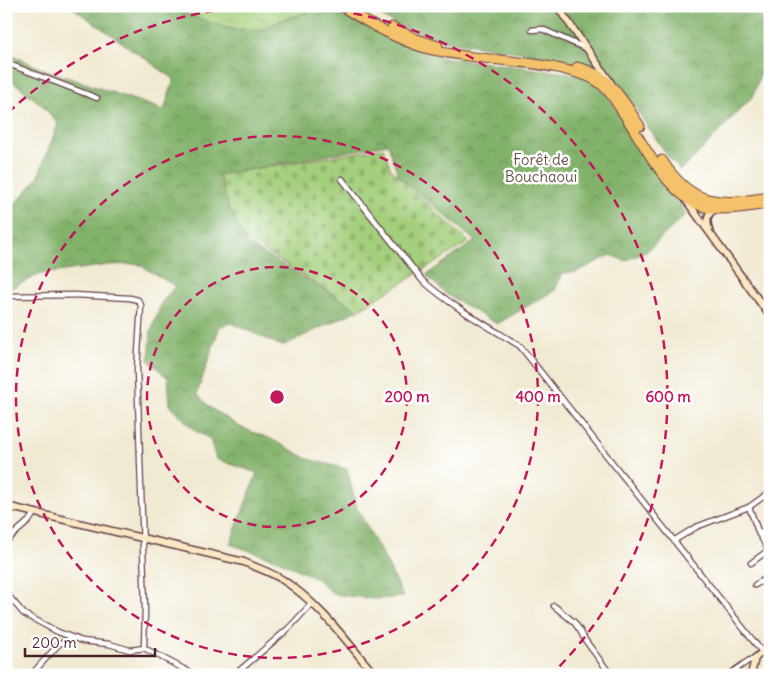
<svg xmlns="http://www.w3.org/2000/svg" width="776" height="681" font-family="Delius,sans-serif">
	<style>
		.grass { fill: url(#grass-tufts); stroke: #777753 }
		.forest { fill: url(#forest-crowns); stroke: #66684b }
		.cemetery { fill: url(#cemetery-stones); stroke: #777753 }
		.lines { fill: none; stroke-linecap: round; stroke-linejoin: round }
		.street-casing { stroke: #633d44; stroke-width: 7 }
		.secondary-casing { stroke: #633d44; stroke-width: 9 }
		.highway-casing { stroke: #633d44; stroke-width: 11 }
		.street { stroke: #fff; stroke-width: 4.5 }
		.secondary { stroke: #fae7c3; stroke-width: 6 }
		.highway { stroke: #f3c26a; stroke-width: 9 }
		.ring { fill: none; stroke: #c2185b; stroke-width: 2.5; stroke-dasharray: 9 6 }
		.labels { text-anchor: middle; stroke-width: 5; stroke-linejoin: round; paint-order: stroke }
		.park-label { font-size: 15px; fill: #655443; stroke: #fff }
		.centre { fill: #c2185b; stroke: #fff; stroke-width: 2.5 }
		.ring-label { font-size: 15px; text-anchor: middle; font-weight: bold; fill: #c2185b; stroke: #fff; stroke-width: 5; stroke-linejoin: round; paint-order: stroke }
	</style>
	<defs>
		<pattern id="grass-tufts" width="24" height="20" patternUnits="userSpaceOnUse" patternTransform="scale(1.25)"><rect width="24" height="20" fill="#a4cf7b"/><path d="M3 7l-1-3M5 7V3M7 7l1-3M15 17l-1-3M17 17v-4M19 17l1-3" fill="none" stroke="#8fb16a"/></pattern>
		<pattern id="forest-crowns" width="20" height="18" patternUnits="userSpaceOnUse" patternTransform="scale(1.25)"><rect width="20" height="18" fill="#83b26b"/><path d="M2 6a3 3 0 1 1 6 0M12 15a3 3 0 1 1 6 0" fill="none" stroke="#6d9058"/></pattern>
		<pattern id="cemetery-stones" width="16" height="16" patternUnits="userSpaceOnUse" patternTransform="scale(1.25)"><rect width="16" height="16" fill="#a4cf7b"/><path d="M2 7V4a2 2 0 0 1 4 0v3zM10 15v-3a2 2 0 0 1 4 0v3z" fill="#8fb16a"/></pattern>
	</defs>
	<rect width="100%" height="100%" fill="#fff"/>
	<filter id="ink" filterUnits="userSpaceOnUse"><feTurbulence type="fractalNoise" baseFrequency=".02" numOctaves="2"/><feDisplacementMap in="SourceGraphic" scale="10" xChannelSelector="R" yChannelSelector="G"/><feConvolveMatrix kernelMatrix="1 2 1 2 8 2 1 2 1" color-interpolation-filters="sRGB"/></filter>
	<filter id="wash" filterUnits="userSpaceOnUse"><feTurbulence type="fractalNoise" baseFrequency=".0096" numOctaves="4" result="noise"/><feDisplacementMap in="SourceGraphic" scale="20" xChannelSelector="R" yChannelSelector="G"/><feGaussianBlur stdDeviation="1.12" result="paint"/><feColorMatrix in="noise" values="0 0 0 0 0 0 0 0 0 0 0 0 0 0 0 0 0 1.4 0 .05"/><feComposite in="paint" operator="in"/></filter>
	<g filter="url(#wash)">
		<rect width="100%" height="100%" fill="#f1ead3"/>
		<path class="grass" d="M 172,6 L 314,6 C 306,15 293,16 282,20 C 275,22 268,28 261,30 C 236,35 193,19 172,6 Z"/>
		<g class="forest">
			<path d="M 70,6 L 171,6 L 186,15 L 231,29 L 261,30 L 282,20 L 309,12 L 314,6 L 336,6 L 352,18 L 408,45 L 442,57 L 575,74 L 591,79 L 605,92 L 686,214 L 646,252 L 625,261 L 611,255 L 576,272 L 563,273 L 555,290 L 497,324 L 446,294 L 426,275 L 475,241 L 398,175 L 388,144 L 219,175 L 229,208 L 248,244 L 358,310 L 282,346 L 231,323 L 220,326 L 197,394 L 211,408 L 240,427 L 271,439 L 308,459 L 347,469 L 357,508 L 387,563 L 403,597 L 374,599 L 333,594 L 317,579 L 280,561 L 230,544 L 257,473 L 216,459 L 210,439 L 194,430 L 170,405 L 168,378 L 149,361 L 151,331 L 162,302 L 175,286 L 138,264 L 109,265 L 41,274 L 13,287 L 6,286 L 6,201 L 15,204 L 37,179 L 58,124 L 43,106 L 6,76 L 6,52 L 40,68 L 164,110 L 174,79 Z"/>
			<path d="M 363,6 L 751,6 L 767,23 L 765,60 L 753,96 L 697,155 L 680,170 L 667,155 L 616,80 L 593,67 L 532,54 L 433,39 L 395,24 Z"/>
		</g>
		<path class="cemetery" d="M 383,148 L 391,169 L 469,242 L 358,310 L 244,238 L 229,208 L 219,175 Z"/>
	</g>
	<g filter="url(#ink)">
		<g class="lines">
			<g class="street-casing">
				<g id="street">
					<path d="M 532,30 L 542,29 L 587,49"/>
					<path d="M 6,63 L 97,98"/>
					<path d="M 342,179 L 422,280 C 451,306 486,325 520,346 L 770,662"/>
					<path d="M 749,507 L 759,534 L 770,552"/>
					<path d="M 759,534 L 770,528"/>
					<path d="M 675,540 L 696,527 L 749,507 L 770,492"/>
					<path d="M 6,541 L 29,521 L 34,513"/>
					<path d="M 751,563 L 770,549"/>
					<path d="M 755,585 L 770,576"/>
					<path d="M 6,593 L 24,614 L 58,632 L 82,641 L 109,644 L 130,650 L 144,648 L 145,608 L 137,369 L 141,305 L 138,300 L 130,298 L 74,295 L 7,296"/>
					<path d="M 554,606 L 574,622 L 581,632 L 585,640 L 611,675"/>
					<path d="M 144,648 L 195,675"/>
					<path d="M 31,675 L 59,644 L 75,638"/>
					<path d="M 242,675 L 239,671 L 289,628 L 312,603"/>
					<path d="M 728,675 L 748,661 L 755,658"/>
				</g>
			</g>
			<g class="secondary-casing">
				<g id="secondary">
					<path d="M 557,6 L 611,83"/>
					<path d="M 686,200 L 770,316"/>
					<path d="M 709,229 C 706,221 707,213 715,209"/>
					<path d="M 6,506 L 244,562 C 257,568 271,572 283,580 C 320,604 347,642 375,675"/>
					<path d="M 751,675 L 755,658 L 770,646"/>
				</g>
			</g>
			<g class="highway-casing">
				<g id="highway">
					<path d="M 341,6 C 366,22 405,44 433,50 C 474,60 516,59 557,68 C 569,71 582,73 593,79 C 607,86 615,101 623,113 C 644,143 670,202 709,208 C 729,211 750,206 770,204"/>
					<path d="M 392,27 L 417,39 L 438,46"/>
					<path d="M 577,67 C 610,74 623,100 640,126"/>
					<path d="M 662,160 C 692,207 719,205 770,197"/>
				</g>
			</g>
			<use href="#street" class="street"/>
			<use href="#secondary" class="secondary"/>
			<use href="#highway" class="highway"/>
		</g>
	</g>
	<g class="ring">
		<circle cx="277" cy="397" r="130"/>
		<circle cx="277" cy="397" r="261"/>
		<path d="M8 113A391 391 0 0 1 260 6M294 6A391 391 0 0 1 553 673"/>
	</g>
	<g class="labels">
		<g class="park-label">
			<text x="541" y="165">Forêt de<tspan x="541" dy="17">Bouchaoui</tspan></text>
		</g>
	</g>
	<circle cx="277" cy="397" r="8" class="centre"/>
	<g class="ring-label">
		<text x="407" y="402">200 m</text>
		<text x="538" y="402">400 m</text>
		<text x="668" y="402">600 m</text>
	</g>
	<rect width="776" height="681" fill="none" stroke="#fff" stroke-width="25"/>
	<path d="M25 648v8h130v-8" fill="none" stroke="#4a1f2b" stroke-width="2.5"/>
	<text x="32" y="648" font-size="15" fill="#4a1f2b" stroke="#ffffff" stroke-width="4" paint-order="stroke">200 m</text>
</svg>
